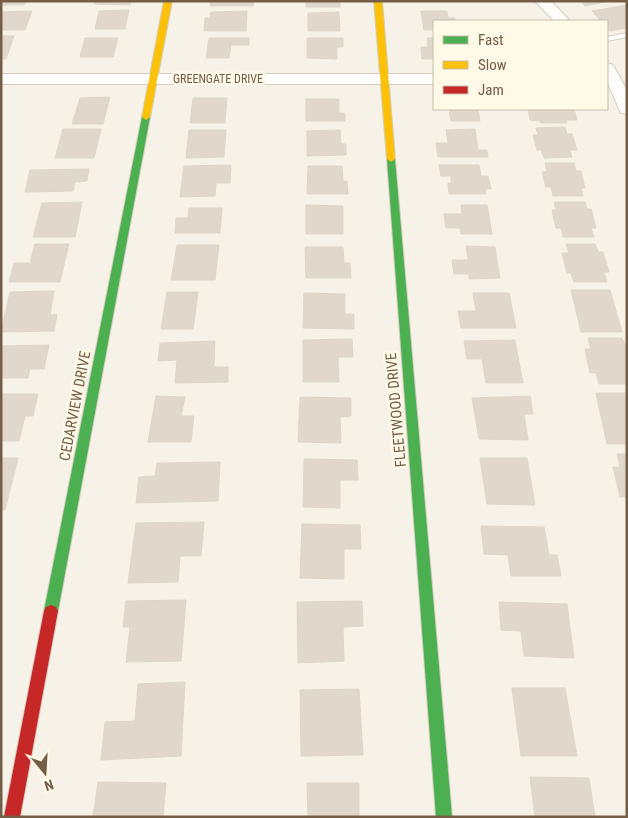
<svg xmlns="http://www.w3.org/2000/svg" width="628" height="818" font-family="'Roboto Condensed',sans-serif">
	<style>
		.building { fill: #e0d8cc; stroke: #dfd6c9 }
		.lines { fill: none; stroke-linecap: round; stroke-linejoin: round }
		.lane-casing { stroke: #d6cec2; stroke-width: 2 }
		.street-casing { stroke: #d6cec2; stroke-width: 2 }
		.fast-casing { stroke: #d5cdc1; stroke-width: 2 }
		.slow-casing { stroke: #d5cdc1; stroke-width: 2 }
		.jam-casing { stroke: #d5cdc1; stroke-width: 2 }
		.lane { fill: #fefdfb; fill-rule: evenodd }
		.street { fill: #fefdfb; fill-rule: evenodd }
		.fast { fill: #4caf50; fill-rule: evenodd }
		.slow { fill: #ffc107; fill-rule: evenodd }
		.jam { fill: #c62828; fill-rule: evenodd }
		.labels { text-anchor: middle; stroke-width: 5; stroke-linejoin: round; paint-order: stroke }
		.far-street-label { font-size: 12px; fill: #745e48; stroke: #fff9e7 }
		.street-label { font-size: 15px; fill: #745e48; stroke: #fff9e7 }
	</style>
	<rect width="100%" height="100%" fill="#f6f2e7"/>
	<g class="building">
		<path d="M 3,1 L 26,1 L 24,5 L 1,5 Z"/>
		<path d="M 95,1 L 131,1 L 130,5 L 94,4 Z"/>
		<path d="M 211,1 L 254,1 L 253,6 L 210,6 Z"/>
		<rect x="306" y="1" width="34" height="6"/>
		<path d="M 581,1 L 610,1 L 585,6 Z"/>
		<path d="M 627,5 L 627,28 L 610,31 L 607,27 L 607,21 L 601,21 L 592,11 Z"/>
		<path d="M 129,10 L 125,29 L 95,29 L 99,11 Z"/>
		<path d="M 32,11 L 25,30 L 1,30 L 1,12 Z"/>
		<path d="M 247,11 L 246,31 L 204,31 L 205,18 L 210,18 L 211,12 Z"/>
		<path d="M 421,11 L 447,11 L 448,18 L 455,18 L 455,21 L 434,21 L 434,30 L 424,30 Z"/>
		<path d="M 339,12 L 340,31 L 308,31 L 308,13 Z"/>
		<path d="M 1,36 L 14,36 L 6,59 L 1,59 Z"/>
		<path d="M 85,38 L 118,38 L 113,57 L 80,57 Z"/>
		<path d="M 209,38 L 249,38 L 249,45 L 231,45 L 229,58 L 206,58 Z"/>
		<path d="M 307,38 L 343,38 L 343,47 L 337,47 L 337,59 L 307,58 Z"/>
		<path d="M 427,38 L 434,38 L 434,59 L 422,59 L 421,47 L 428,47 Z"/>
		<path d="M 110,97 L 103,124 L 72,124 L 80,98 Z"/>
		<path d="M 193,98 L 227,98 L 225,123 L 190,123 Z"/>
		<path d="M 306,99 L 339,99 L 339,113 L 345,113 L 345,121 L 306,121 Z"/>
		<path d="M 449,109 L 478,109 L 480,121 L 451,121 Z"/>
		<path d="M 528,109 L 574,109 L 577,120 L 566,120 L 567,123 L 541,123 L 540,121 L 530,120 Z"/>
		<path d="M 565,127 L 567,134 L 572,134 L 577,150 L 570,150 L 572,157 L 544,158 L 541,150 L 537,150 L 533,135 L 538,135 L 536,128 Z"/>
		<path d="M 63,129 L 101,129 L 94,158 L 55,158 Z"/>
		<path d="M 475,129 L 478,150 L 487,150 L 488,157 L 438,157 L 436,143 L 448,143 L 446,130 Z"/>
		<path d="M 189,130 L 226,130 L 224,157 L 186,158 Z"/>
		<path d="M 340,130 L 341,144 L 346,144 L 346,155 L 307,156 L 307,131 Z"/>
		<path d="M 545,163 L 574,163 L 576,171 L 581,171 L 585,188 L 581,188 L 583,196 L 553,196 L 551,187 L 546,187 L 542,172 L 547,172 Z"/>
		<path d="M 231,165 L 230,183 L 216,183 L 215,196 L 180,197 L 184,166 Z"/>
		<path d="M 439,165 L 479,165 L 481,176 L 488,176 L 491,189 L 485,189 L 486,194 L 449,194 L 448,183 L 451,183 L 451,176 L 441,176 Z"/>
		<path d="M 308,166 L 342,166 L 343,181 L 347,181 L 348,194 L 307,194 Z"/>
		<path d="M 89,169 L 87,181 L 75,182 L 73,191 L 25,192 L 30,170 Z"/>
		<path d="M 82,202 L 75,237 L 33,237 L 42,203 Z"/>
		<path d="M 554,202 L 585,202 L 587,209 L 591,209 L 596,228 L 591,228 L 594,237 L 563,237 L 561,228 L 556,228 L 552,210 L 556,210 Z"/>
		<path d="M 306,205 L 343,206 L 343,234 L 306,234 Z"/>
		<path d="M 461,205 L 487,205 L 492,234 L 461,234 L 460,228 L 446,228 L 444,214 L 462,214 Z"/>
		<path d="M 189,208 L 222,208 L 220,233 L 175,233 L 176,218 L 188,218 Z"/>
		<path d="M 35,244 L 69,244 L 60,282 L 9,282 L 14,263 L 30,263 Z"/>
		<path d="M 566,244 L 595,244 L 598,252 L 603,252 L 609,272 L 604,272 L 607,282 L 574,282 L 571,273 L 567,273 L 562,253 L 569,253 Z"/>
		<path d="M 177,245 L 219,245 L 215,280 L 171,280 Z"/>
		<path d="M 466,246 L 495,247 L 500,278 L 469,279 L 469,274 L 454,274 L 452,260 L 468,260 Z"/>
		<path d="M 305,247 L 343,247 L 344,263 L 350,263 L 351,278 L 306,278 Z"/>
		<path d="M 571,290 L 610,290 L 622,332 L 581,332 Z"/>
		<path d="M 54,291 L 50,315 L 57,314 L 54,331 L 1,332 L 10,292 Z"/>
		<path d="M 167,292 L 198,292 L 193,329 L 161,329 Z"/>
		<path d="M 304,293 L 345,294 L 345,314 L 354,314 L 354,329 L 303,328 Z"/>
		<path d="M 473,293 L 509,293 L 516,328 L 461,328 L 458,311 L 476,311 Z"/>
		<path d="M 588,338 L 622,338 L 627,349 L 627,384 L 599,384 L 596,373 L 590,373 L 585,349 L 591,349 Z"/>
		<path d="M 352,339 L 353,357 L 338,357 L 339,382 L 303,382 L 303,340 Z"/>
		<path d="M 515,340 L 523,383 L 486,383 L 482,359 L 467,359 L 464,341 Z"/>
		<path d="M 215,341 L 214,367 L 228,367 L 228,382 L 175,383 L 177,360 L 158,361 L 160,343 Z"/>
		<path d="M 49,345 L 44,369 L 30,369 L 28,378 L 1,378 L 1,346 Z"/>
		<path d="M 596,393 L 627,393 L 627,444 L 607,444 Z"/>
		<path d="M 1,394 L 38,394 L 33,416 L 25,416 L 19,441 L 1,441 Z"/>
		<path d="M 156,396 L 185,397 L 181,416 L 194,416 L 191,442 L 148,442 Z"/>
		<path d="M 530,396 L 533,414 L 524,414 L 528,440 L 479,439 L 472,398 Z"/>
		<path d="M 300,397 L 351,398 L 351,416 L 340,417 L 341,443 L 298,442 Z"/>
		<path d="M 617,454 L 627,454 L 627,497 L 620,497 L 613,467 L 620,467 Z"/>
		<path d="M 1,458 L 18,458 L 5,510 L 1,510 Z"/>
		<path d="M 480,458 L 527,458 L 535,505 L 487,504 Z"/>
		<path d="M 304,459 L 357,460 L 358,480 L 340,480 L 340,508 L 303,507 Z"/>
		<path d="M 220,462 L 218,501 L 136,503 L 139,477 L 155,476 L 157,463 Z"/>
		<path d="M 204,522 L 201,556 L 180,556 L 178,582 L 128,583 L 136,523 Z"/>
		<path d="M 302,524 L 360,525 L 361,549 L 344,549 L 344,579 L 300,578 Z"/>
		<path d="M 481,526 L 544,527 L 549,555 L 557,555 L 561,576 L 511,576 L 508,555 L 484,554 Z"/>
		<path d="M 186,600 L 181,661 L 126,662 L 130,627 L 123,627 L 126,601 Z"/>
		<path d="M 362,601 L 363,626 L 343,627 L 344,661 L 298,663 L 297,602 Z"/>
		<path d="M 499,602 L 567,604 L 574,658 L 524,656 L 521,631 L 501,630 Z"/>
		<path d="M 185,682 L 181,756 L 101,760 L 105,722 L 135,721 L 138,684 Z"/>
		<path d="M 512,688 L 565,688 L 577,756 L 521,756 Z"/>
		<path d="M 359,689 L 363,755 L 301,756 L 300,690 Z"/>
		<path d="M 530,777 L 589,778 L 595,817 L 535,817 Z"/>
		<path d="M 98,782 L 166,783 L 163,817 L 93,817 Z"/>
		<path d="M 307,783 L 359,783 L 359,817 L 308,817 Z"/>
	</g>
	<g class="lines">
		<g class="lane-casing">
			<path id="lane" d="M 627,33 L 627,37 L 607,41 L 607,37 Z"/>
		</g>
		<g class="street-casing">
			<g id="street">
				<path d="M 535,1 L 551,1 L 570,21 L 554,21 Z"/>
				<path d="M 607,63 L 613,65 L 627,90 L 627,114 L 621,113 L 619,109 L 607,81 Z"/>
				<rect x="1" y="74" width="433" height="10"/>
			</g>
		</g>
		<g class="fast-casing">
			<g id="fast">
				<path d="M 146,114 L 150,117 L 58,611 L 56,615 L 51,617 L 46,615 L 44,611 L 142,117 Z"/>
				<path d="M 391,156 L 395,159 L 452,817 L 436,817 L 387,159 Z"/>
			</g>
		</g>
		<g class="slow-casing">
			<g id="slow">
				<path d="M 164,1 L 172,1 L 150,117 L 146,120 L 142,117 Z"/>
				<path d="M 374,1 L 382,1 L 395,159 L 391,162 L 387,159 Z"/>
			</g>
		</g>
		<g class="jam-casing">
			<path id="jam" d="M 51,605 L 56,607 L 58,611 L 20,817 L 4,817 L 44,611 L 46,607 Z"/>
		</g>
		<use href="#lane" class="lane"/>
		<use href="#street" class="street"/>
		<use href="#fast" class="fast"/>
		<use href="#slow" class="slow"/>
		<use href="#jam" class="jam"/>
	</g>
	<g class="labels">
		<g class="far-street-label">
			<text x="218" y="83">GREENGATE DRIVE</text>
		</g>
		<g class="street-label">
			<text transform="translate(75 406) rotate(-79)" y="5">CEDARVIEW DRIVE</text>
			<text transform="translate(396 410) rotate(-95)" y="5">FLEETWOOD DRIVE</text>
		</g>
	</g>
	<rect width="628" height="818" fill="none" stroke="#745e48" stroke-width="5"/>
	<rect x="433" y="20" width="175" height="90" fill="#fff9e7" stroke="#c7bba7"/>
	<rect x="443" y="36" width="25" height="8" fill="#4caf50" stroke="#c7bba7"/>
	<text x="478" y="45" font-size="15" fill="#745e48">Fast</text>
	<rect x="443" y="61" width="25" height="8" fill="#ffc107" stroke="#c7bba7"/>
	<text x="478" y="70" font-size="15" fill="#745e48">Slow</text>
	<rect x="443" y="86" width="25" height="8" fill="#c62828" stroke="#c7bba7"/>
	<text x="478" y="95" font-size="15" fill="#745e48">Jam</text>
	<g transform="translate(45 773) rotate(162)" stroke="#fff9e7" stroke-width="4" paint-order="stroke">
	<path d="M0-4L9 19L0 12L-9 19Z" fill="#745e48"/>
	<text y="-8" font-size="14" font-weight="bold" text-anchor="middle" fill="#745e48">N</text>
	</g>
</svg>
